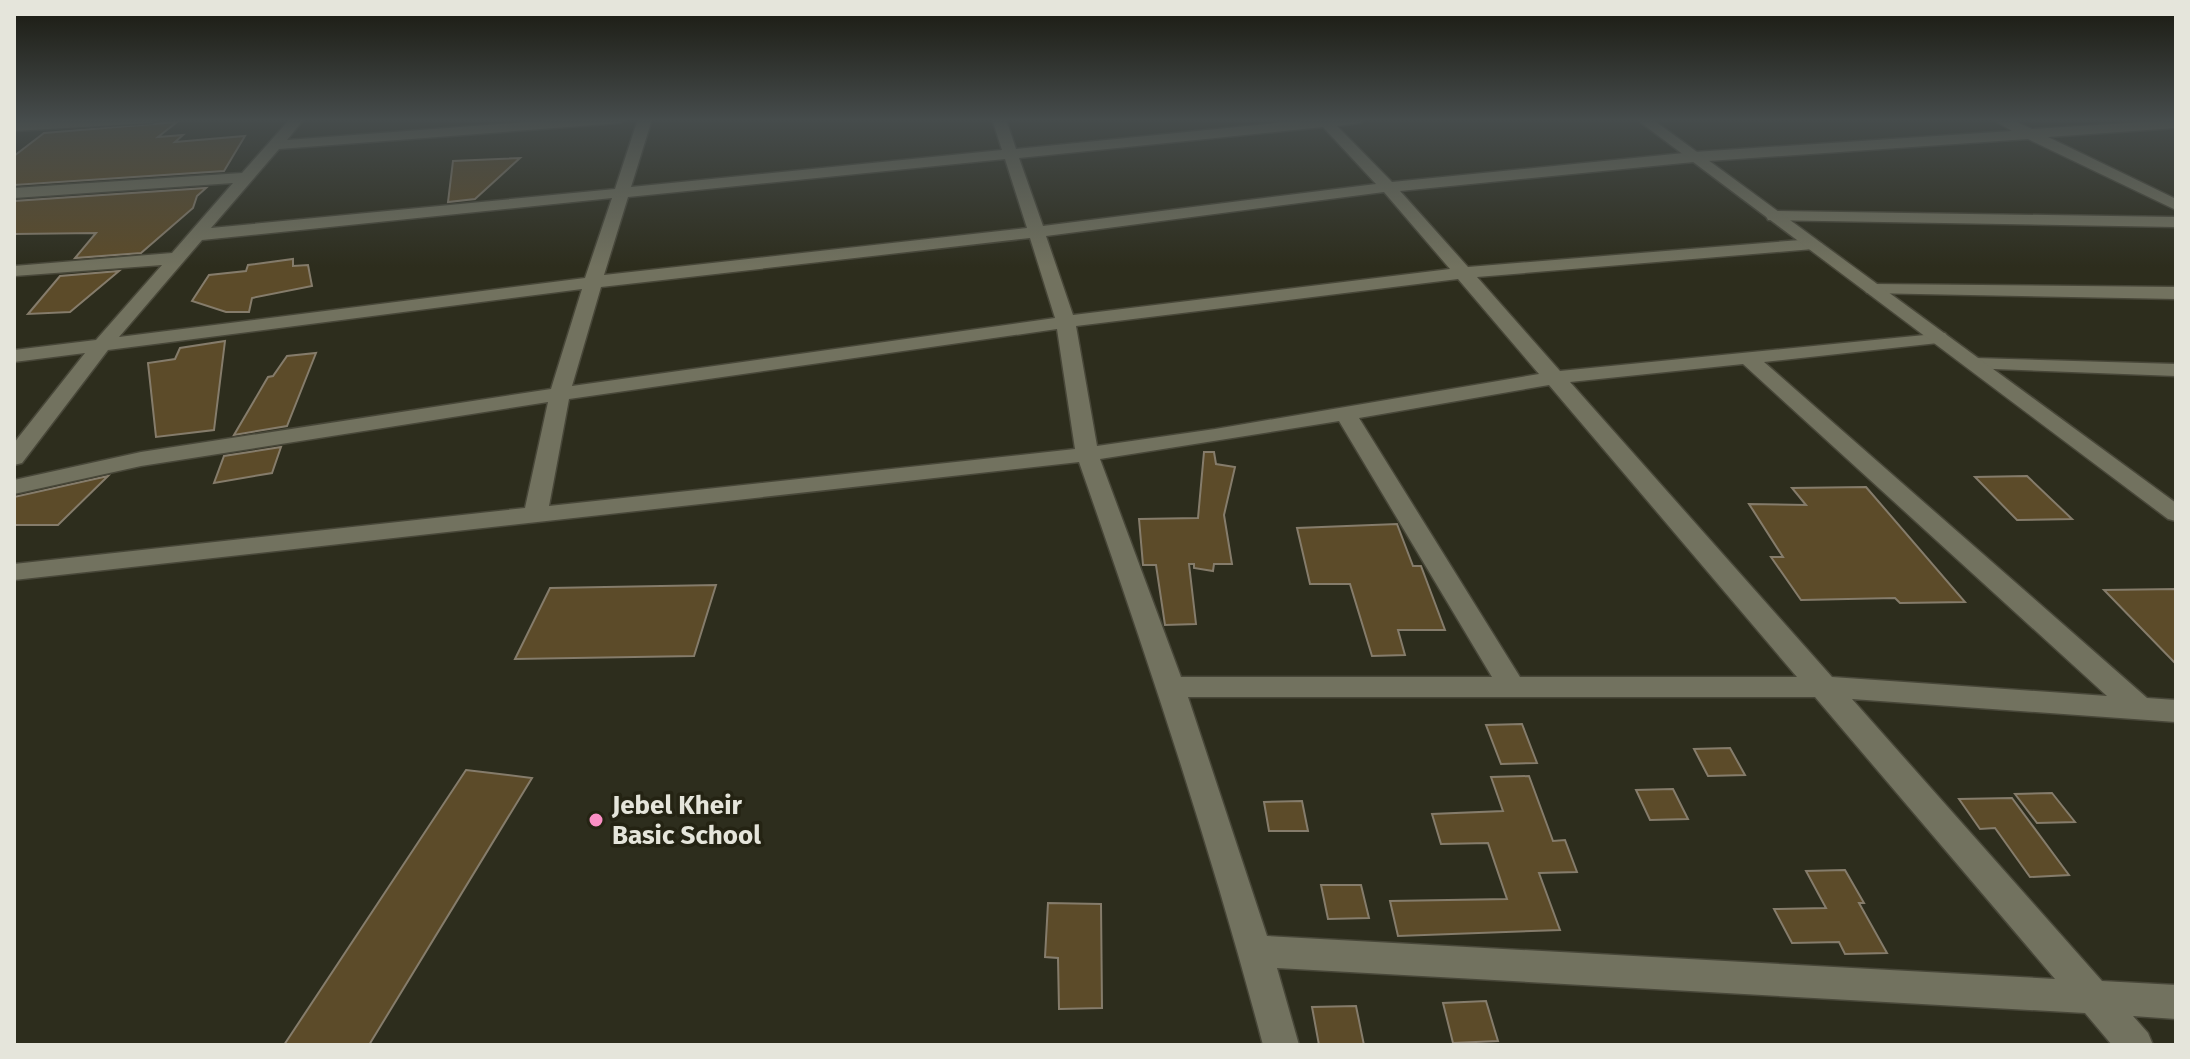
<svg xmlns="http://www.w3.org/2000/svg" width="2190" height="1059" font-family="'Fira Sans',sans-serif">
	<style>
		.building { fill: #5c4b29; stroke: #857c6b; stroke-width: 2 }
		.lines { fill: none; stroke-linecap: round; stroke-linejoin: round }
		.street-casing { stroke: #484739; stroke-width: 3 }
		.secondary-casing { stroke: #484739; stroke-width: 3 }
		.street { fill: #72725f; fill-rule: evenodd }
		.secondary { fill: #72725f; fill-rule: evenodd }
		.poi-dot { fill: #fb8fc5; stroke: #242313; stroke-width: 3 }
		.labels { text-anchor: middle; stroke-width: 7; stroke-linejoin: round; paint-order: stroke }
		.near-poi-label { font-size: 26px; font-weight: bold; fill: #e5e5db; stroke: #242313; text-anchor: start }
	</style>
	<rect width="100%" height="100%" fill="#2d2d1d"/>
	<g class="building">
		<path d="M 177,122 L 158,137 L 183,135 L 175,142 L 245,136 L 224,171 L 14,185 L 14,156 L 44,133 Z"/>
		<path d="M 520,158 L 475,199 L 448,202 L 453,161 Z"/>
		<path d="M 206,188 L 197,196 L 193,208 L 141,253 L 75,258 L 96,233 L 14,234 L 14,201 Z"/>
		<path d="M 293,259 L 293,266 L 308,265 L 312,286 L 252,298 L 249,312 L 226,312 L 192,301 L 209,275 L 246,271 L 248,265 Z"/>
		<path d="M 119,271 L 70,312 L 28,314 L 60,276 Z"/>
		<path d="M 225,341 L 214,430 L 156,437 L 148,363 L 175,359 L 180,348 Z"/>
		<path d="M 316,353 L 287,426 L 234,435 L 268,377 L 273,376 L 287,356 Z"/>
		<path d="M 281,447 L 272,473 L 214,483 L 224,456 Z"/>
		<path d="M 1204,452 L 1214,452 L 1216,464 L 1235,467 L 1224,515 L 1232,564 L 1214,564 L 1213,571 L 1194,568 L 1194,564 L 1189,564 L 1196,624 L 1165,625 L 1156,565 L 1143,565 L 1139,519 L 1198,518 Z"/>
		<path d="M 108,476 L 58,525 L 14,525 L 14,497 Z"/>
		<path d="M 2027,476 L 2072,519 L 2017,520 L 1975,477 Z"/>
		<path d="M 1866,487 L 1965,602 L 1900,603 L 1895,598 L 1801,600 L 1771,557 L 1783,557 L 1749,504 L 1806,505 L 1792,488 Z"/>
		<path d="M 1397,524 L 1413,566 L 1421,566 L 1445,630 L 1398,630 L 1405,655 L 1372,656 L 1350,584 L 1310,584 L 1297,528 Z"/>
		<path d="M 716,585 L 694,656 L 515,659 L 550,588 Z"/>
		<path d="M 2176,589 L 2176,664 L 2104,590 Z"/>
		<path d="M 1522,724 L 1537,763 L 1501,764 L 1486,725 Z"/>
		<path d="M 1730,748 L 1745,775 L 1708,776 L 1694,749 Z"/>
		<path d="M 466,770 L 532,778 L 369,1045 L 284,1045 Z"/>
		<path d="M 1529,776 L 1553,841 L 1565,840 L 1577,872 L 1539,873 L 1560,930 L 1398,936 L 1390,901 L 1507,899 L 1488,843 L 1441,844 L 1432,814 L 1503,811 L 1491,777 Z"/>
		<path d="M 1673,789 L 1688,819 L 1650,820 L 1636,790 Z"/>
		<path d="M 2052,793 L 2075,822 L 2037,823 L 2015,794 Z"/>
		<path d="M 2012,798 L 2069,875 L 2030,877 L 1995,828 L 1980,829 L 1959,799 Z"/>
		<path d="M 1302,801 L 1308,831 L 1269,831 L 1264,802 Z"/>
		<path d="M 1845,870 L 1864,903 L 1859,903 L 1887,953 L 1845,954 L 1839,942 L 1792,943 L 1774,909 L 1826,908 L 1806,871 Z"/>
		<path d="M 1321,885 L 1361,885 L 1369,918 L 1328,919 Z"/>
		<path d="M 1048,903 L 1101,904 L 1102,1008 L 1059,1009 L 1058,958 L 1045,957 Z"/>
		<path d="M 1486,1001 L 1498,1041 L 1453,1043 L 1443,1003 Z"/>
		<path d="M 1356,1006 L 1364,1045 L 1319,1045 L 1312,1007 Z"/>
	</g>
	<g class="lines">
		<g class="street-casing">
			<g id="street">
				<path d="M 84,119 L 159,119 L 152,123 L 14,131 L 14,123 Z"/>
				<path d="M 290,119 L 304,119 L 287,140 L 568,119 L 627,119 L 620,123 L 279,149 L 211,228 L 615,189 L 638,119 L 652,119 L 631,187 L 1002,150 L 992,119 L 1006,119 L 1016,149 L 1316,119 L 1367,119 L 1360,123 L 1337,126 L 1392,182 L 1694,152 L 2012,131 L 1992,119 L 2010,119 L 2032,129 L 2176,120 L 2176,128 L 2048,137 L 2176,199 L 2176,210 L 2028,139 L 1694,162 L 1400,191 L 1468,267 L 1813,239 L 1822,244 L 1813,249 L 1477,277 L 1560,371 L 1945,333 L 1948,337 L 1938,343 L 1764,362 L 2147,698 L 2176,700 L 2176,722 L 1852,699 L 2102,981 L 2176,985 L 2176,1019 L 2133,1016 L 2148,1033 L 2153,1045 L 2112,1045 L 2085,1013 L 1277,968 L 1299,1045 L 1263,1045 C 1211,848 1146,654 1079,462 L 14,580 L 14,564 L 525,508 L 548,402 L 141,466 L 14,494 L 14,480 L 141,452 L 551,389 L 582,289 L 108,350 L 22,463 L 14,465 L 14,443 L 85,353 L 14,362 L 14,350 L 96,340 L 162,265 L 14,276 L 14,266 L 172,253 L 233,183 L 14,198 L 14,188 L 242,173 ZM 1323,127 L 1376,184 L 1043,226 L 1019,158 ZM 1005,159 L 1027,228 L 604,275 L 628,197 ZM 1384,192 L 1450,269 L 1073,315 L 1046,236 ZM 612,198 L 585,278 L 119,337 L 202,240 ZM 1030,238 L 1055,318 L 572,386 L 601,287 ZM 1458,279 L 1539,374 L 1215,429 L 1097,446 L 1076,326 ZM 1057,329 L 1075,449 L 549,506 L 569,399 ZM 1743,364 L 2107,696 L 1832,677 L 1570,382 ZM 1549,385 L 1797,677 L 1520,677 L 1359,418 ZM 1339,421 L 1492,677 L 1181,677 L 1100,459 ZM 1188,697 L 1815,697 L 2055,979 L 1267,936 Z"/>
				<path d="M 1774,211 L 2176,217 L 2176,227 L 1768,220 L 1766,216 L 1768,212 Z"/>
				<path d="M 1873,284 L 2176,287 L 2176,299 L 1867,293 L 1864,289 Z"/>
				<path d="M 1975,358 L 2176,364 L 2176,376 L 1968,368 L 1965,364 L 1968,360 Z"/>
			</g>
		</g>
		<g class="secondary-casing">
			<path id="secondary" d="M 1636,119 L 1652,119 L 2176,503 L 2176,521 L 2168,519 Z"/>
		</g>
		<use href="#street" class="street"/>
		<use href="#secondary" class="secondary"/>
	</g>
	<linearGradient id="sky" x2="0" y2="1"><stop stop-color="#191910"/><stop offset="0.45" stop-color="#464c4c"/><stop offset="1" stop-color="#464c4c" stop-opacity="0"/></linearGradient>
	<rect width="2190" height="267" fill="url(#sky)"/>
	<circle class="poi-dot" cx="596" cy="820" r="8"/>
	<g class="labels">
		<g class="near-poi-label">
			<text x="612" y="814">Jebel Kheir<tspan x="612" dy="30">Basic School</tspan></text>
		</g>
	</g>
	<rect width="2190" height="1059" fill="none" stroke="#e5e5db" stroke-width="32"/>
</svg>
